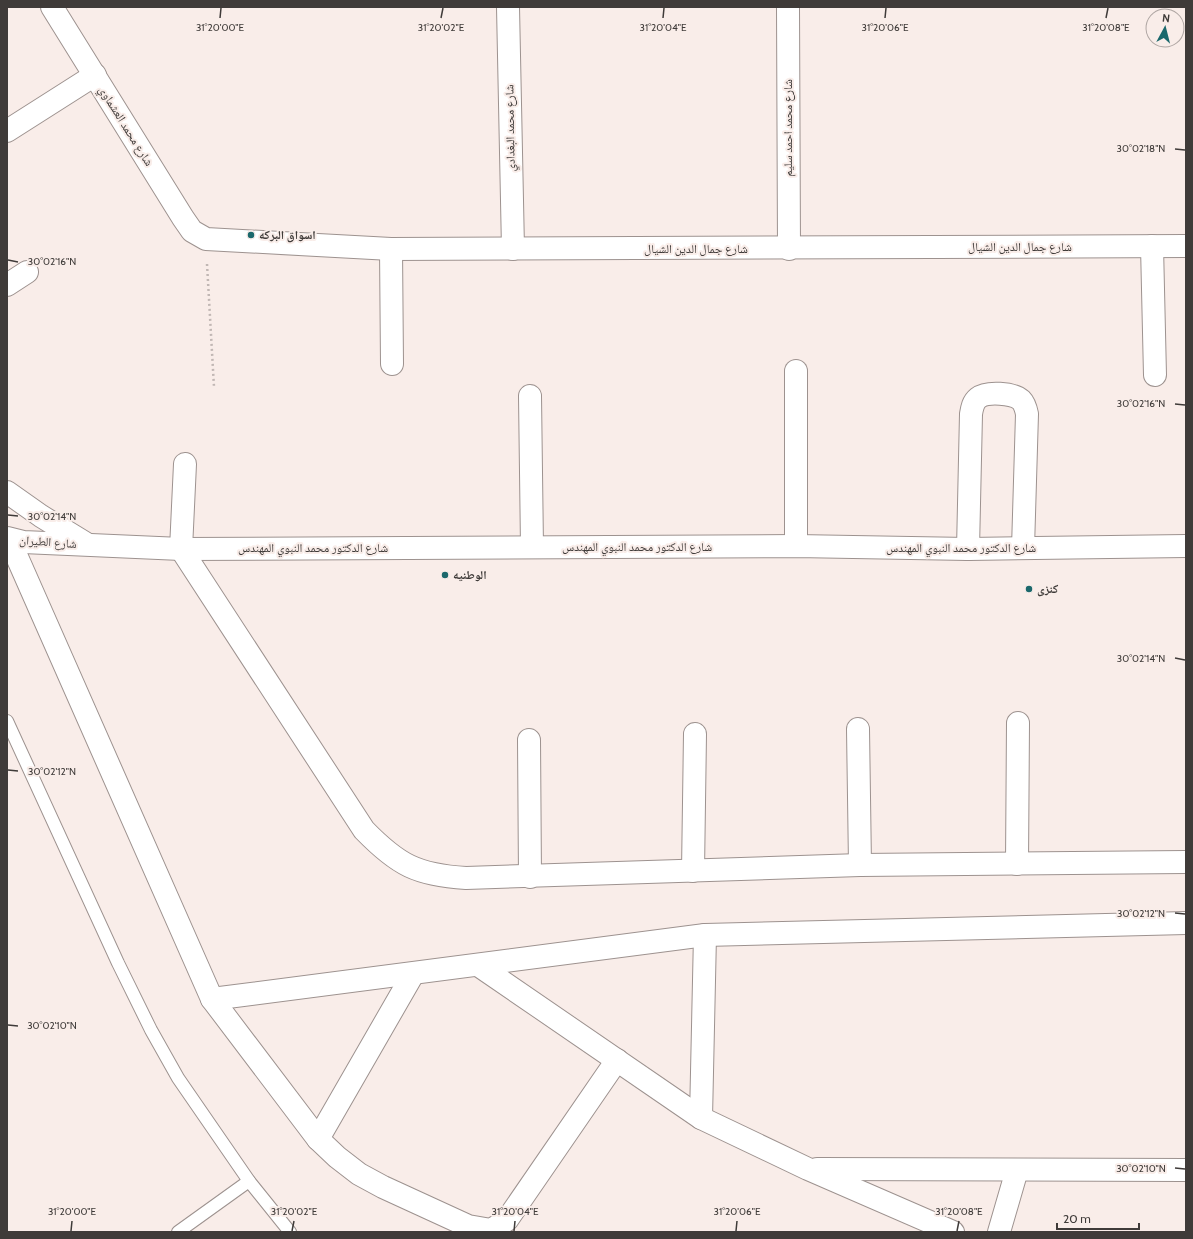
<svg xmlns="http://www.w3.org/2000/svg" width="1193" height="1239" font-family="Cabin,'Noto Naskh Arabic',sans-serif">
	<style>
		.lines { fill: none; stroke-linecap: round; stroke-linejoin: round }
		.service-casing { stroke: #9d928f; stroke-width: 14 }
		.minor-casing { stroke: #9d928f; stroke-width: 24 }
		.secondary-casing { stroke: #9d928f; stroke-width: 24 }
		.path { stroke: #c1b7b4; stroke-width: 2.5; stroke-dasharray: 2 3; stroke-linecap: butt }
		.service { stroke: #fff; stroke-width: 12 }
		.minor { stroke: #fff; stroke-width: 22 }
		.secondary { stroke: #fff; stroke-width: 22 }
		.ticks { fill: none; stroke: #3f3b39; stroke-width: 1.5 }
		.poi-dot { fill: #1b686c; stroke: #f9ede9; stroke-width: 1.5 }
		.labels { text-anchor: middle; stroke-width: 4; stroke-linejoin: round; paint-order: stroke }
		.street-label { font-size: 12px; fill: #3f3b39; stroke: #f9ede9 }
		.poi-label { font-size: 12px; font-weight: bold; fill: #3f3b39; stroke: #f9ede9; text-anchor: start }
		.ticks-label { font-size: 10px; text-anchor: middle; fill: #3f3b39; stroke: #f9ede9; stroke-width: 4; stroke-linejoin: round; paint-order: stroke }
	</style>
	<rect width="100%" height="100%" fill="#f9ede9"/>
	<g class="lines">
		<g class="service-casing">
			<g id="service">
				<path d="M 7,721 L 118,963 L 151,1030 L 178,1078 L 249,1181 L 290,1232"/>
				<path d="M 178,1232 L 249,1181"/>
			</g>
		</g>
		<g class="minor-casing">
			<g id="minor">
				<path d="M 52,7 L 183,218 L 192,231 L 206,239 L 391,249 L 1186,246"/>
				<path d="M 508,7 L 513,249"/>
				<path d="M 788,7 L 789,249"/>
				<path d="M 7,131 L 95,75"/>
				<path d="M 1152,246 L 1155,375"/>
				<path d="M 391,249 L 392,364"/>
				<path d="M 7,285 L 27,272"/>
				<path d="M 796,371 L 796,546"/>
				<path d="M 530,396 L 532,547"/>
				<path d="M 185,464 L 181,549 L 364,830 C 398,865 417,875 466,878 L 860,865 L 1186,862"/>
				<path d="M 9,539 L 212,999 L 318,1139 L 337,1157 L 359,1174 L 383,1187 L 468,1226 L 491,1230 L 507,1220 L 617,1060"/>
				<path d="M 968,549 L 971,414 C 972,408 973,402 978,398 C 987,391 1013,393 1021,400 C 1024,403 1026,409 1027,414 L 1023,548"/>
				<path d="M 858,729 L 860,865"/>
				<path d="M 529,740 L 530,877"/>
				<path d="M 1017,864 L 1018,723"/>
				<path d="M 693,871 L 695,734"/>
				<path d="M 478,965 L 701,1118 L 808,1169 L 953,1232"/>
				<path d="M 212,999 L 705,935 L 1186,923"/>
				<path d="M 701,1118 L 705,935"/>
				<path d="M 318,1139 L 413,974"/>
				<path d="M 817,1169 L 1186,1170"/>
				<path d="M 999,1232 L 1017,1170"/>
			</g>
		</g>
		<g class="secondary-casing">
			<g id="secondary">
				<path d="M 7,492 L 41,516 L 85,543"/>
				<path d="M 7,538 L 23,542 L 181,549 L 796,546 L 968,549 L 1186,546"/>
			</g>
		</g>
		<path class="path" d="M 207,264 L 214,387"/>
		<use href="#service" class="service"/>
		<use href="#minor" class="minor"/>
		<use href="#secondary" class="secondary"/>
	</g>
	<path class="ticks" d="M 220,18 L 221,8M 441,18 L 443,8M 663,18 L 664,8M 885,18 L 886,8M 1106,18 L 1108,8M 1175,149 L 1185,150M 8,260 L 18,262M 1175,404 L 1185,405M 8,515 L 18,516M 1175,658 L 1185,660M 8,770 L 18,771M 1175,913 L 1185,914M 8,1025 L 18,1026M 1175,1168 L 1185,1169M 71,1231 L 72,1221M 292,1231 L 294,1221M 514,1231 L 515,1221M 736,1231 L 737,1221M 957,1231 L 959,1221"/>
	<g class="poi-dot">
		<circle cx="251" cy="235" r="4"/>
		<circle cx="445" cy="575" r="4"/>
		<circle cx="1029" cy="589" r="4"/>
	</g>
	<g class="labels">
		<g class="street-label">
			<text transform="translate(126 126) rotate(58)" y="4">شارع محمد العشماوي</text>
			<text transform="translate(510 128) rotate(-91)" y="4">شارع محمد البغدادي</text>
			<text transform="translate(788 128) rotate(-90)" y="4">شارع محمد احمد سليم</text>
			<text x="1020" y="251">شارع جمال الدين الشيال</text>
			<text x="696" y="253">شارع جمال الدين الشيال</text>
			<text transform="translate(48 542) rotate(4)" y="4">شارع الطيران</text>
			<text x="637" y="551">شارع الدكتور محمد النبوي المهندس</text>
			<text x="313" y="552">شارع الدكتور محمد النبوي المهندس</text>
			<text x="961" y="552">شارع الدكتور محمد النبوي المهندس</text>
		</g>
		<g class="poi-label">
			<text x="259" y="239">اسواق البركه</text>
			<text x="453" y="579">الوطنيه</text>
			<text x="1037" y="593">كنزى</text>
		</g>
	</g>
	<g class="ticks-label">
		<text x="220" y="31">31°20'00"E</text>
		<text x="441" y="31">31°20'02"E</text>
		<text x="663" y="31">31°20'04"E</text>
		<text x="885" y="31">31°20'06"E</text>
		<text x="1106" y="31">31°20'08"E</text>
		<text x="1141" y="152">30°02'18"N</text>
		<text x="52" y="265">30°02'16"N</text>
		<text x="1141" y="407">30°02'16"N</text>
		<text x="52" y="520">30°02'14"N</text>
		<text x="1141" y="662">30°02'14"N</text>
		<text x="52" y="775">30°02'12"N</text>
		<text x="1141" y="917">30°02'12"N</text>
		<text x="52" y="1029">30°02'10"N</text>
		<text x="1141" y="1172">30°02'10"N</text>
		<text x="72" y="1215">31°20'00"E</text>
		<text x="294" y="1215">31°20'02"E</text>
		<text x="515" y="1215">31°20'04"E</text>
		<text x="737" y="1215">31°20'06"E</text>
		<text x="959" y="1215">31°20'08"E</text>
	</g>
	<rect width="1193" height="1239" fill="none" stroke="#3f3b39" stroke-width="16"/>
	<g transform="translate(1165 28) rotate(7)"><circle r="19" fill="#f9ede9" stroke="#afa6a3"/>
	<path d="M0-3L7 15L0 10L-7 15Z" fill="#1b686c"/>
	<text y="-6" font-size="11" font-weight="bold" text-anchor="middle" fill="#3f3b39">N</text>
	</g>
	<path d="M1057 1223v6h82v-6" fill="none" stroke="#3f3b39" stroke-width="2"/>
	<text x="1063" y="1223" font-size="12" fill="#3f3b39" stroke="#f9ede9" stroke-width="3" paint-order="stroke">20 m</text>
</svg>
